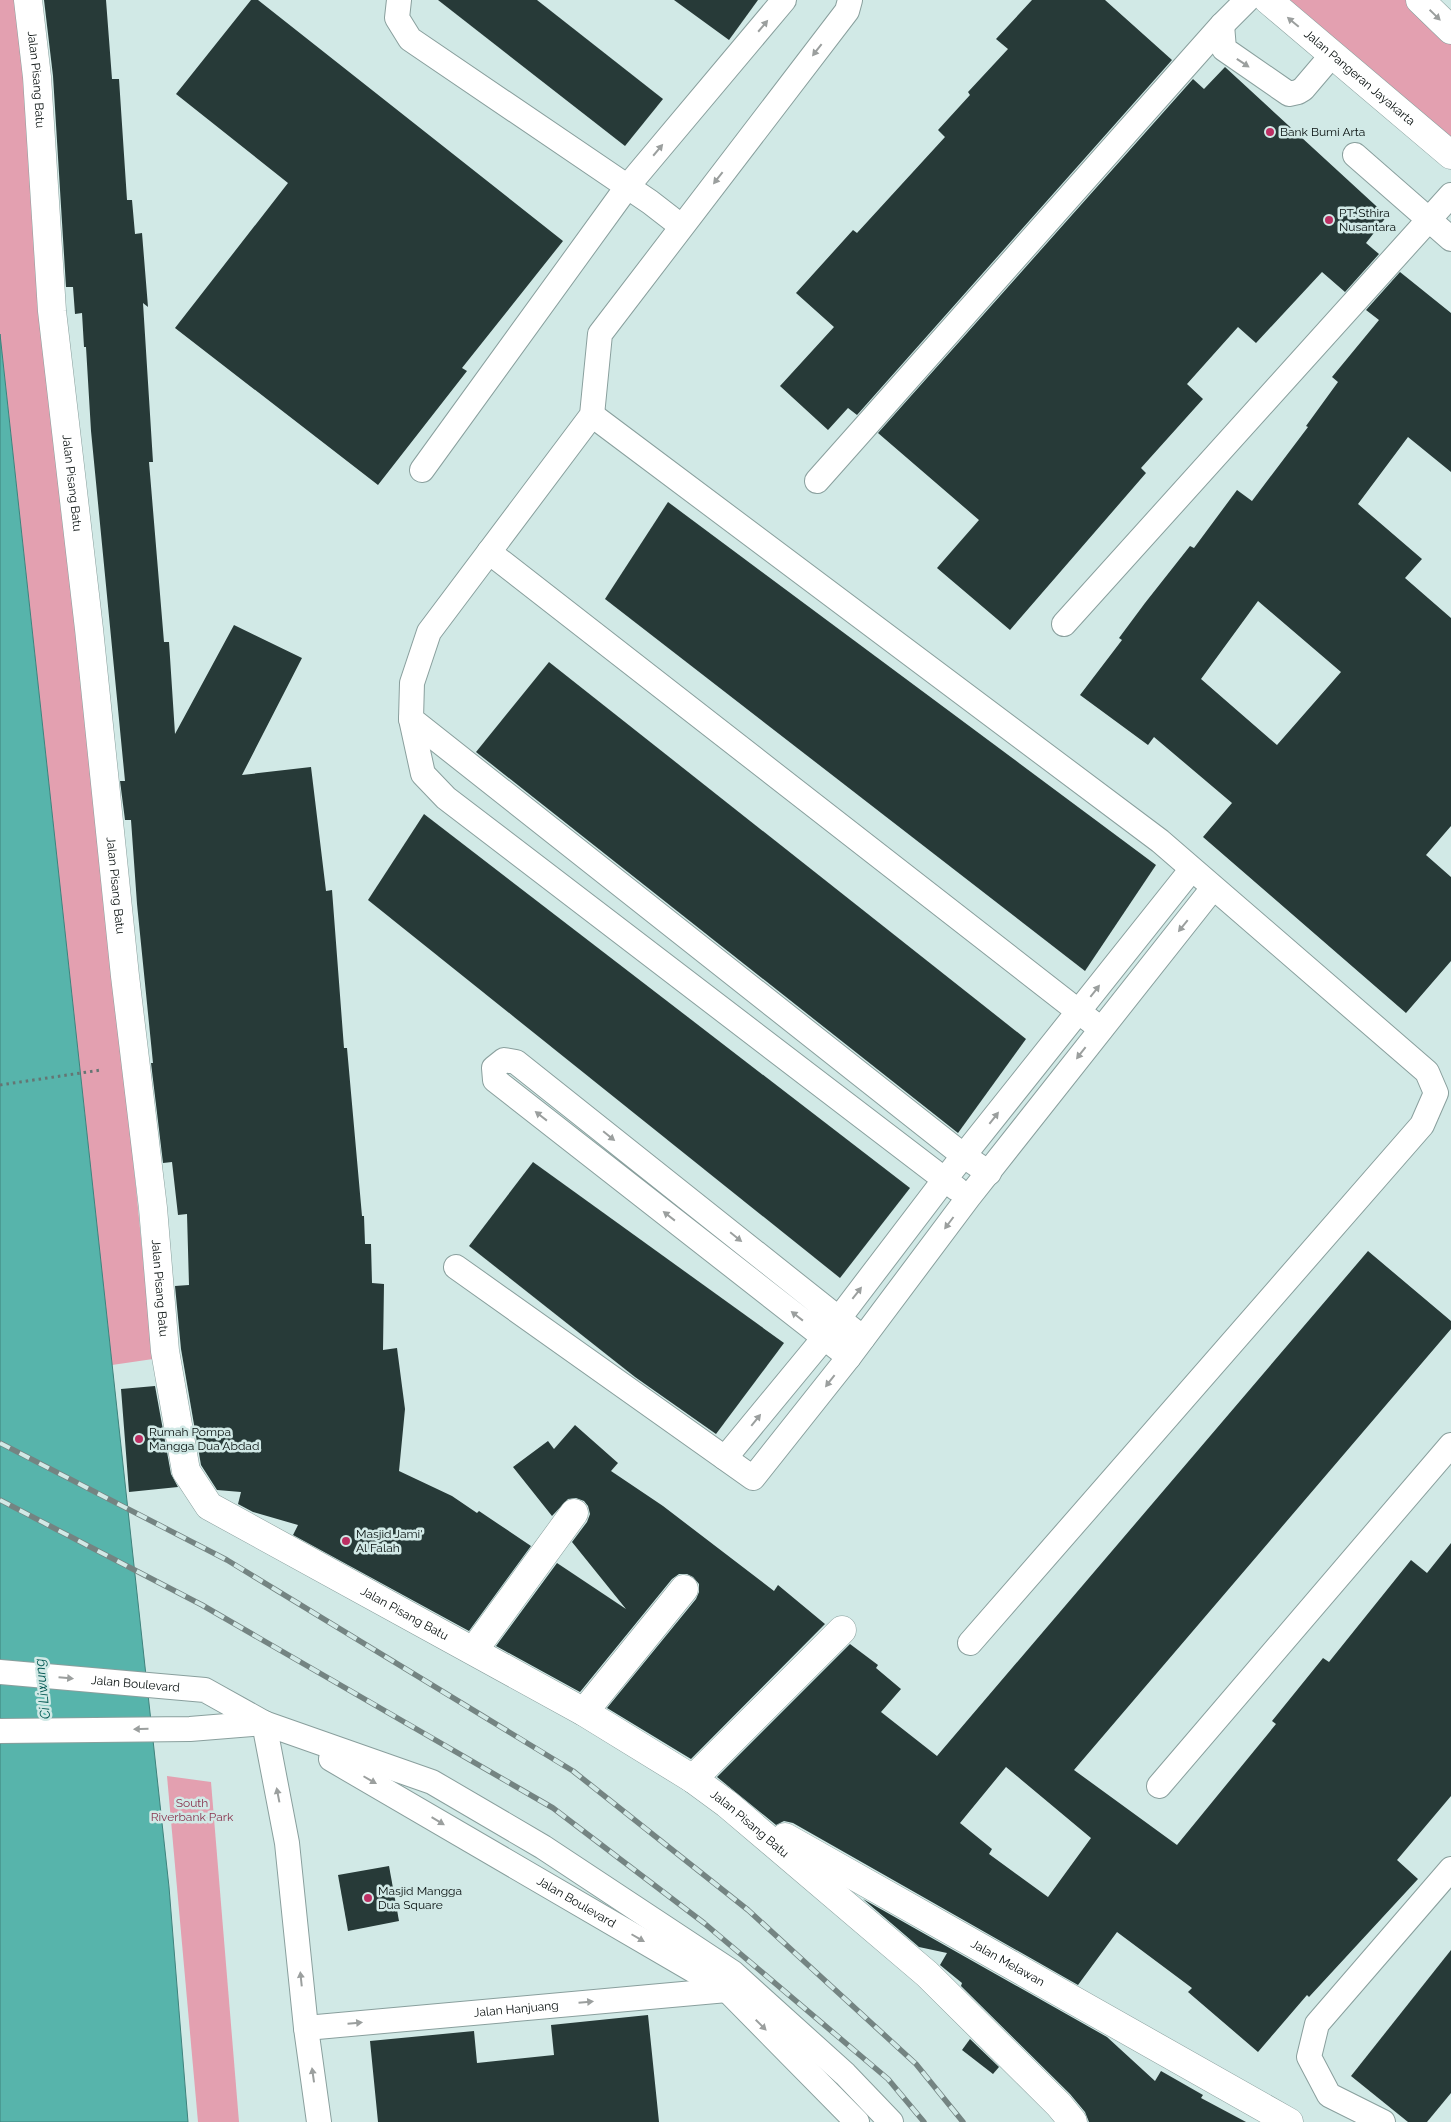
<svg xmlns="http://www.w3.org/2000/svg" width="1451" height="2122" font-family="Raleway,sans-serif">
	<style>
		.green { fill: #e3a0b0 }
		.water { fill: #57b4ab; stroke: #3f827c }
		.building { fill: #273a38; fill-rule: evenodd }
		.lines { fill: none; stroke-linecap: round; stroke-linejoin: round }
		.service-casing { stroke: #899f9d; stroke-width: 26 }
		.minor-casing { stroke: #899f9d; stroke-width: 29 }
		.secondary-casing { stroke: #899f9d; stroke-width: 29 }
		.path { stroke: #657573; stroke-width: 3; stroke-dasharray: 2.5 4; stroke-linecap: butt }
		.service { stroke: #fff; stroke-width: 24 }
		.minor { stroke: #fff; stroke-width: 28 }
		.secondary { stroke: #fff; stroke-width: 28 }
		.rail-casing { stroke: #748482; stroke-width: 5.5 }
		.rail { stroke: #d1e9e6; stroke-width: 4; stroke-dasharray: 11; stroke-linecap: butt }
		.oneway { fill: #9b9f9e }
		.poi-dot { fill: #bc2f63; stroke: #d1e9e6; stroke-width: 2 }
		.labels { text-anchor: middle; stroke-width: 5; stroke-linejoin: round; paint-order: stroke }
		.street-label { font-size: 12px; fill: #060e0d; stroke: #d1e9e6 }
		.poi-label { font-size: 12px; fill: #060e0d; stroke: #d1e9e6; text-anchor: start }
		.park-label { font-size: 12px; fill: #89334e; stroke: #d1e9e6 }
		.water-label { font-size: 14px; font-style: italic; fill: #005751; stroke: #d1e9e6 }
	</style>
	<rect width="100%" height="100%" fill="#d1e9e6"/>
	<g class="green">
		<path d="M 0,0 L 18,0 L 153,1359 L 112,1365 L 0,334 Z"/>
		<path d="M 1270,0 L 1426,0 L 1451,27 L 1451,154 Z"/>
		<path d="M 167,1776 L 211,1782 L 239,2122 L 198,2122 Z"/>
	</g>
	<path class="water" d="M 0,334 L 169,1887 L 188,2122 L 0,2122 Z"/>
	<g class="building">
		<path d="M 44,0 L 106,0 L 112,79 L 119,79 L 127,200 L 132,200 L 135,234 L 142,233 L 148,307 L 143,303 L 153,462 L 149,462 L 164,642 L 169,642 L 175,734 L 234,625 L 302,658 L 242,775 L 311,767 L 326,891 L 332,890 L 344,1048 L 347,1048 L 362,1216 L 364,1216 L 365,1244 L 371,1244 L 372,1283 L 384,1284 L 383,1350 L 397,1348 L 405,1409 L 399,1471 L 452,1496 L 477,1513 L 479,1511 L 531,1546 L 469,1631 L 293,1535 L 298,1525 L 253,1512 L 238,1504 L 241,1492 L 217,1490 L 201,1465 L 181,1349 L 175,1286 L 189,1285 L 187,1214 L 178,1215 L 172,1162 L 163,1163 L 151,1063 L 153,1063 L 137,904 L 131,820 L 125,820 L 120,781 L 125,781 L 91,431 L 86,347 L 84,347 L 82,313 L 75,314 L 73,287 L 66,287 L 53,76 Z"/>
		<path d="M 251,0 L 258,0 L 563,241 L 462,368 L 467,371 L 378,485 L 175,328 L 288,183 L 176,94 Z"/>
		<path d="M 438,0 L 537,0 L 663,99 L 625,146 Z"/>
		<path d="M 674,0 L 758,0 L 729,40 Z"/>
		<path d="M 1032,0 L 1105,0 L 1172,60 L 857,415 L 848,408 L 828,430 L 780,386 L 834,327 L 796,293 L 853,230 L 857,233 L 945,137 L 938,130 L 970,95 L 968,92 L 1008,49 L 996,39 Z"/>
		<path d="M 1225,67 L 1387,216 L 1366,243 L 1379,254 L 1345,292 L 1322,272 L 1256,343 L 1238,327 L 1187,384 L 1203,399 L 1141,468 L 1146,473 L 1010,630 L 937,568 L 979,520 L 878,433 L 1193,79 L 1204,89 Z"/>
		<path d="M 1400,272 L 1451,313 L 1451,472 L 1408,437 L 1358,504 L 1422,559 L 1405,578 L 1451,618 L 1451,826 L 1426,855 L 1451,877 L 1451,961 L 1406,1013 L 1203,837 L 1232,803 L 1154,737 L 1148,745 L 1080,695 L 1122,640 L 1119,638 L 1145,603 L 1190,546 L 1194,548 L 1237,490 L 1252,501 L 1308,427 L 1306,426 L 1338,382 L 1332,377 L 1379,320 L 1366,310 ZM 1258,601 L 1341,672 L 1277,745 L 1201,679 Z"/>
		<path d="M 668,502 L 1156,865 L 1085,971 L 605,599 Z"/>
		<path d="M 549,662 L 1026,1039 L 958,1133 L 476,752 Z"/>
		<path d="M 424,814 L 910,1188 L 840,1278 L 368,900 Z"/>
		<path d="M 533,1162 L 784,1343 L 716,1434 L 635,1377 L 469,1246 Z"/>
		<path d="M 1368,1251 L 1451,1321 L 1451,1329 L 1074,1770 L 1177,1845 L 1276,1724 L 1272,1721 L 1323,1658 L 1329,1662 L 1411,1560 L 1427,1573 L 1451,1543 L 1451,1796 L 1397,1860 L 1418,1879 L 1309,1997 L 1307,1995 L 1258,2052 L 1188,1992 L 1192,1988 L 1117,1932 L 1078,1985 L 793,1823 L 784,1821 L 776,1825 L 717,1777 L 850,1644 L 878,1665 L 876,1668 L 901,1689 L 881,1712 L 937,1756 ZM 1006,1767 L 1091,1838 L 1048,1897 L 989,1854 L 992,1849 L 960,1823 Z"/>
		<path d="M 155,1386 L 171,1474 L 178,1487 L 129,1492 L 121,1389 Z"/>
		<path d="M 575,1425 L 618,1463 L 611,1471 L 663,1506 L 774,1591 L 778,1585 L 825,1624 L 691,1759 L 607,1708 L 696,1599 L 699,1592 L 699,1584 L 693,1577 L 687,1574 L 679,1574 L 672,1579 L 580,1692 L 496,1646 L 557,1563 L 626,1609 L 572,1542 L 587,1522 L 590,1514 L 588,1506 L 584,1501 L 576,1498 L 568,1499 L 552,1516 L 513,1467 L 548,1441 L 554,1449 Z"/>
		<path d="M 389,1866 L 399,1921 L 348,1931 L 338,1875 Z"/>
		<path d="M 863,1899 L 1107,2037 L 1155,2081 L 1161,2071 L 1203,2095 L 1201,2098 L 1246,2122 L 1089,2122 L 1085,2112 L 1070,2094 L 961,1986 L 962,1983 L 940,1965 L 947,1953 L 919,1947 Z"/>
		<path d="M 1451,1950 L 1451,2093 L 1427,2122 L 1408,2122 L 1351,2076 Z"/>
		<path d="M 648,2015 L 659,2122 L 378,2122 L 370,2041 L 474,2031 L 477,2063 L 554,2055 L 551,2025 Z"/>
		<path d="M 970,2039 L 999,2067 L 993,2074 L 962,2050 Z"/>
	</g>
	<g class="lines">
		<g class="service-casing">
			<g id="service">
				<path d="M 399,0 L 397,18 L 410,39 L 650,202 L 681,226"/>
				<path d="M 850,0 L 847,11 L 600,334 L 592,415 L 429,632 L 412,683 L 411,719 L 964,1156 L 989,1173"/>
				<path d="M 1222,25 L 1224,49 L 1289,94 L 1298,92 L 1303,89 L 1332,55"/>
				<path d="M 1355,155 L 1451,239"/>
				<path d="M 592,415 L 1160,841 L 1427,1072 L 1436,1093 L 1422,1125 L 970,1643"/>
				<path d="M 422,470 L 627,187 L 784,0"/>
				<path d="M 817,481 L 1222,25 L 1247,0"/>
				<path d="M 489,552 L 1101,1029"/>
				<path d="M 1064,624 L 1451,195"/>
				<path d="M 411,719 L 423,774 L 446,798 L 957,1189"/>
				<path d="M 456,1267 L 753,1478 L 849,1357 L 968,1198 L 1213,888"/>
				<path d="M 849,1357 L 495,1080 L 494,1068 L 504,1060 L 516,1062 L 863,1338"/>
				<path d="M 725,1458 L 824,1338 L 945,1179 L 1191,870"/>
				<path id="s1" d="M 0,1672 L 205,1690 L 266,1724"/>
				<path d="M 264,1723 L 287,1843 L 306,2028 L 319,2122"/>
				<path d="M 0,1731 L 190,1729 L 264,1723 L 432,1782 L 543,1847 L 732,1972 L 845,2074 L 891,2122"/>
				<path id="s2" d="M 331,1759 L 727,1990 L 857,2122"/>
				<path d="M 1159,1786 L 1451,1445"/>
				<path id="s3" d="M 306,2028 L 727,1990"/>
				<path d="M 1383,2122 L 1329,2095 L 1309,2057 L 1317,2024 L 1451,1869"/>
			</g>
		</g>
		<g class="minor-casing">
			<g id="minor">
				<path id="s4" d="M 28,0 L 37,77 L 52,311 L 89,629 L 125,976 L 153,1208 L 165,1351 L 186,1471 L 209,1506 L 584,1712 L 693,1779 L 727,1804 L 927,1974 L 1059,2105 L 1073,2122"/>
				<path d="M 474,1650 L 574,1513"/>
				<path d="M 584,1712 L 684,1589"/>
				<path d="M 693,1779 L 842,1630"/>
				<path id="s5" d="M 785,1837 L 1289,2122"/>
			</g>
		</g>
		<g class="secondary-casing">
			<g id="secondary">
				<path id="s6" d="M 1268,0 L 1451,155"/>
				<path d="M 1420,0 L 1451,30"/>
			</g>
		</g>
		<path class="path" d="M 0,1085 L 101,1070"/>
		<use href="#service" class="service"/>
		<use href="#minor" class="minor"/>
		<use href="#secondary" class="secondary"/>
		<g class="rail-casing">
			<g id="rail">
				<path d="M 0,1443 L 227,1560 L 573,1771 L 748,1910 L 916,2064 L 963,2122"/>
				<path d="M 0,1500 L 202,1605 L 553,1808 L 704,1923 L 888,2079 L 924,2122"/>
			</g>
		</g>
		<use href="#rail" class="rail"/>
	</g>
	<defs><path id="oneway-solid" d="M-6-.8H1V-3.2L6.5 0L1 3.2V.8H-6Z" transform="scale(1.25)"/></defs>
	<g class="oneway">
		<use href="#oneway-solid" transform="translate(1435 15) rotate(44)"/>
		<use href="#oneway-solid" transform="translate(1293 22) rotate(-140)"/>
		<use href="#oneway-solid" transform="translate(763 26) rotate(-50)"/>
		<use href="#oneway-solid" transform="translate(817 50) rotate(128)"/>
		<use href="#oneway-solid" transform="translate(1243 63) rotate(34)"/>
		<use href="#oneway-solid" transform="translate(658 150) rotate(-50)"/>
		<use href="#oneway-solid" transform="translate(718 178) rotate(128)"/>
		<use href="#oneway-solid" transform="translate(1183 926) rotate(129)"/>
		<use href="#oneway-solid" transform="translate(1095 991) rotate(-52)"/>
		<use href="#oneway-solid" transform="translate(1081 1053) rotate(128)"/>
		<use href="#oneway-solid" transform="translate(541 1116) rotate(-142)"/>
		<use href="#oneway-solid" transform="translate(994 1118) rotate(-52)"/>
		<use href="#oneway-solid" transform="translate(609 1136) rotate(39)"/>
		<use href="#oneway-solid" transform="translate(669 1216) rotate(-142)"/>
		<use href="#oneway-solid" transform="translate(949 1223) rotate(127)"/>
		<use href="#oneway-solid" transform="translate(736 1237) rotate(39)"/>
		<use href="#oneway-solid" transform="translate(857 1293) rotate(-52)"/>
		<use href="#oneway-solid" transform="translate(797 1316) rotate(-142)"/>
		<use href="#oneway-solid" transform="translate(830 1381) rotate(128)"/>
		<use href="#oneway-solid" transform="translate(756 1420) rotate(-51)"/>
		<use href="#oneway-solid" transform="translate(66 1678) rotate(5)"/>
		<use href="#oneway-solid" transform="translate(141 1729) rotate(179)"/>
		<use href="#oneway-solid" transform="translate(370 1780) rotate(30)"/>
		<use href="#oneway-solid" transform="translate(278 1795) rotate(-101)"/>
		<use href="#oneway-solid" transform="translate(438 1821) rotate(31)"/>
		<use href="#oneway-solid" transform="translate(638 1938) rotate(30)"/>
		<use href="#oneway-solid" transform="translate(301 1979) rotate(-96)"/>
		<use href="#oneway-solid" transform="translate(586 2002) rotate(-5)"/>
		<use href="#oneway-solid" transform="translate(355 2023) rotate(-5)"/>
		<use href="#oneway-solid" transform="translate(761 2025) rotate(45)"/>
		<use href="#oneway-solid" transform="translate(313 2075) rotate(-98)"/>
	</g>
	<g class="poi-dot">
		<circle cx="1270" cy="132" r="5"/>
		<circle cx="1329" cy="220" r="5"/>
		<circle cx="139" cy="1439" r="5"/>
		<circle cx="346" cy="1541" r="5"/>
		<circle cx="368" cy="1898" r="5"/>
	</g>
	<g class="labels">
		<g class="street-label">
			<text dy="4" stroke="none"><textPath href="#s6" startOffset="120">Jalan Pangeran Jayakarta</textPath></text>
			<text dy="4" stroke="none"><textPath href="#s4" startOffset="80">Jalan Pisang Batu</textPath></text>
			<text dy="4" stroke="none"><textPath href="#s4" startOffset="485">Jalan Pisang Batu</textPath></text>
			<text dy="4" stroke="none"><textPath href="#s4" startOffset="890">Jalan Pisang Batu</textPath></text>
			<text dy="4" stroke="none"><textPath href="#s4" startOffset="1295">Jalan Pisang Batu</textPath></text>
			<text dy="4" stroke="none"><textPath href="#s4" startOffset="1745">Jalan Pisang Batu</textPath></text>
			<text dy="4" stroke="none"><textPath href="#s1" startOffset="136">Jalan Boulevard</textPath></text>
			<text dy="4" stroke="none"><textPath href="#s4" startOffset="2150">Jalan Pisang Batu</textPath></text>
			<text dy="4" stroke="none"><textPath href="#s2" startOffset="284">Jalan Boulevard</textPath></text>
			<text dy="4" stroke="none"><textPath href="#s5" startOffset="256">Jalan Melawan</textPath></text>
			<text dy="4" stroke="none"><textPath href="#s3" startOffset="211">Jalan Hanjuang</textPath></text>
		</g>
		<g class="poi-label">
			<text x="1280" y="136">Bank Bumi Arta</text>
			<text x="1339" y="217">PT. Sthira<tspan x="1339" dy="14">Nusantara</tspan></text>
			<text x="149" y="1436">Rumah Pompa<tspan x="149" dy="14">Mangga Dua Abdad</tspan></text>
			<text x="356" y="1538">Masjid Jami'<tspan x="356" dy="14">Al Falah</tspan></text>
			<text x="378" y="1895">Masjid Mangga<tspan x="378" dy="14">Dua Square</tspan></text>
		</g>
		<g class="park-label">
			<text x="192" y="1807">South<tspan x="192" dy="14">Riverbank Park</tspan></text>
		</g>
		<g class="water-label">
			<text transform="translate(42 1689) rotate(-96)" y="5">Ci Liwung</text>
		</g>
	</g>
</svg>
